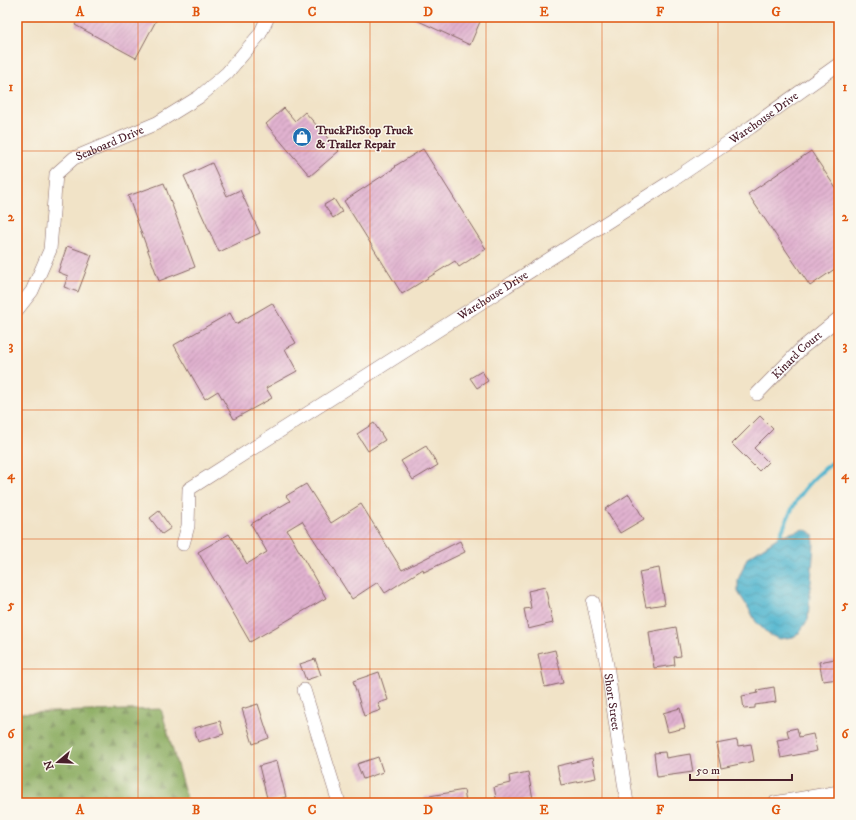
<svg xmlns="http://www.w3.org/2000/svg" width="856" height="820" font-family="'IM FELL DW Pica',serif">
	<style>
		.forest { fill: url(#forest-firs); stroke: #696444 }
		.water { fill: url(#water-waves); stroke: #4d6a7d }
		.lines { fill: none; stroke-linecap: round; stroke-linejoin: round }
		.stream { stroke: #50b5cf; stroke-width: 4 }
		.building { fill: url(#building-hatch) }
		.minor-casing { stroke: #846462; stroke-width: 14 }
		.minor { stroke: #fff; stroke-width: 13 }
		.grid { fill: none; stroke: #e0560e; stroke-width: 1; stroke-opacity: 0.55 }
		.labels { text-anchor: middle; stroke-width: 3; stroke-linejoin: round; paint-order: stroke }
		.street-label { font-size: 12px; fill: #4a1f2b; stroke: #fbf7ec }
		.poi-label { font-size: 12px; font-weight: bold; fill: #4a1f2b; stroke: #fbf7ec; text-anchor: start }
		.neatline { fill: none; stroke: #e0560e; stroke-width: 1.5 }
		.grid-label { font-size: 13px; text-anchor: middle; font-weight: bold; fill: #e0560e }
	</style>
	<defs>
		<pattern id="forest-firs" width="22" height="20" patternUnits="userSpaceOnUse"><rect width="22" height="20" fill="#88aa5d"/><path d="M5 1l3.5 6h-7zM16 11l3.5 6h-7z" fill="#718a4d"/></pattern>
		<pattern id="water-waves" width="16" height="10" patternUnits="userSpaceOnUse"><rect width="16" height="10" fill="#50b5cf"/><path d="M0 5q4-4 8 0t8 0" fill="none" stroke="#4493a8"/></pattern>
		<pattern id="building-hatch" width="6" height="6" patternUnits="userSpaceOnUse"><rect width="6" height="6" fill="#e1b2d0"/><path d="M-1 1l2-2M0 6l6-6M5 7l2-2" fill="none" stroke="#b890a9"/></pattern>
	</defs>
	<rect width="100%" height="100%" fill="#fbf7ec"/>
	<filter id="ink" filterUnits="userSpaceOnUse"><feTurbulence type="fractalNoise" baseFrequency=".025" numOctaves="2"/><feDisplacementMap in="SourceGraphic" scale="8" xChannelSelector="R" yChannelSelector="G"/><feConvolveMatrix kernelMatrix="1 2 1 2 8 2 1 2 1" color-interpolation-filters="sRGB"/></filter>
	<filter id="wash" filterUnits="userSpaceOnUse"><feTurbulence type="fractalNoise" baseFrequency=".012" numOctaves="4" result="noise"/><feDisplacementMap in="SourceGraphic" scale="16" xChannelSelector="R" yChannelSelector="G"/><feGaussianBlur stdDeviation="0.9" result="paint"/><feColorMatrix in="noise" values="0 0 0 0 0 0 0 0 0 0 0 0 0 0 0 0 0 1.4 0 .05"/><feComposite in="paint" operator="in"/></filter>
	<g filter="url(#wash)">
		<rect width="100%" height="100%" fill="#f1e3c7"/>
		<path class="forest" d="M 161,709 L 188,803 L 17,803 L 17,713 Z"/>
		<path class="water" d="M 804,529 L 813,534 L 814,544 L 808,620 L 798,634 L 793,637 L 779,639 L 768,634 L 756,622 L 749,609 L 738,592 L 738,580 L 747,558 L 780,536 Z"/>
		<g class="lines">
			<path class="stream" d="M 780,542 L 780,536 C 785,525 789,513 796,502 C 806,485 823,469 839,458"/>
		</g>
		<g id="blocks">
			<g class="building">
				<path d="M 79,17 L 158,17 L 136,58 L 75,25 Z"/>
				<path d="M 410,17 L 482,17 L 470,45 Z"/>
				<path d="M 284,108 L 295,121 L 305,112 L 339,151 L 310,176 L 266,124 Z"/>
				<path d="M 423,149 L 486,249 L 459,267 L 455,261 L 402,294 L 344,201 L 396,167 L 395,166 Z"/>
				<path d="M 811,151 L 839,193 L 839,266 L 810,286 L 748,194 Z"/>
				<path d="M 212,163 L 227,196 L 240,190 L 260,233 L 219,252 L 184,176 Z"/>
				<path d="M 164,183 L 195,267 L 159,281 L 128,196 Z"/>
				<path d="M 334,199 L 342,212 L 333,218 L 324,205 Z"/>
				<path d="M 67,246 L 92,255 L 78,292 L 64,287 L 68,276 L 58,272 Z"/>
				<path d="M 272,303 L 296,343 L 285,349 L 297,371 L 266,388 L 272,398 L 234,419 L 218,391 L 205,399 L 174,345 L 230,313 L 236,324 Z"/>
				<path d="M 482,371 L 488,381 L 477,388 L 470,378 Z"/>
				<path d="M 760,416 L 773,429 L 754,448 L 768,462 L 759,471 L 732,444 Z"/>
				<path d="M 374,423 L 385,440 L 368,451 L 357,434 Z"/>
				<path d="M 426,446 L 438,465 L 413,480 L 401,461 Z"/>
				<path d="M 306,484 L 331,523 L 361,504 L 402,570 L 460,541 L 465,552 L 424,572 L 423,569 L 385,593 L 378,582 L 352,599 L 302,521 L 287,530 L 326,598 L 250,642 L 198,552 L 229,534 L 247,564 L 267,552 L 251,524 L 290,501 L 286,496 Z"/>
				<path d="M 629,494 L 644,519 L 620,533 L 605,509 Z"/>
				<path d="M 159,511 L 171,528 L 162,534 L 150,518 Z"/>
				<path d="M 659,568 L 665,604 L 646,607 L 639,572 Z"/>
				<path d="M 545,587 L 553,623 L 528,629 L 524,609 L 531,608 L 528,591 Z"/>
				<path d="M 676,627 L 681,656 L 674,657 L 675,665 L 654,668 L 649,632 Z"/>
				<path d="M 555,650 L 563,683 L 545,687 L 538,654 Z"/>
				<path d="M 315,659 L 321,675 L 306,680 L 300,664 Z"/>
				<path d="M 835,659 L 838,679 L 823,681 L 819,662 Z"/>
				<path d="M 379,672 L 388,700 L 378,703 L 381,710 L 364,716 L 353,681 Z"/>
				<path d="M 774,687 L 776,702 L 755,705 L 755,708 L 744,709 L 742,696 L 758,693 L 757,690 Z"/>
				<path d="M 258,704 L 269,738 L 253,744 L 242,709 Z"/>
				<path d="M 680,708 L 685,728 L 668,732 L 663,713 Z"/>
				<path d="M 220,721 L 224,734 L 198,742 L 194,728 Z"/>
				<path d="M 797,728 L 799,737 L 813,734 L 817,751 L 781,758 L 777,740 L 789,738 L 787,730 Z"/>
				<path d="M 737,740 L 738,746 L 751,744 L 754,761 L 721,768 L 716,744 Z"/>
				<path d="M 665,752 L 666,758 L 690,754 L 693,772 L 657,777 L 654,753 Z"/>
				<path d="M 378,757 L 383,772 L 363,779 L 357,764 Z"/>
				<path d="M 592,758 L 596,778 L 561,785 L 557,766 Z"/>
				<path d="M 277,761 L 286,797 L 268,802 L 259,766 Z"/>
				<path d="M 528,772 L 533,799 L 513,803 L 497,803 L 494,787 L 510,783 L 509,776 Z"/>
				<path d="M 464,790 L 466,803 L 425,803 L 424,797 Z"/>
			</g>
		</g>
	</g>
	<g filter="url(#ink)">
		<use href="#blocks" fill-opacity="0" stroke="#846462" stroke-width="1"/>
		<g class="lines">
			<g class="minor-casing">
				<g id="minor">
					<path id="s1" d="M 17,310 L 32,291 L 50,250 L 56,174 L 74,158 L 157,123 L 199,97 L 227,73 L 260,34 L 268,17"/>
					<path id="s2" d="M 757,394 L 802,348 L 839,318"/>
					<path id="s3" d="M 183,544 L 188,526 L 189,489 L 670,182 L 751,127 L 839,64"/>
					<path id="s4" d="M 593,602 L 607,665 L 627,803"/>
					<path d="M 304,690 L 339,803"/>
					<path d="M 774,803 L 839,792"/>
				</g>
			</g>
			<use href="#minor" class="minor"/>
		</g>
	</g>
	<path class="grid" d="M 138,17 L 138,803M 254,17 L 254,803M 370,17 L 370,803M 486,17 L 486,803M 602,17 L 602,803M 718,17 L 718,803M 17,151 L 839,151M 17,281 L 839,281M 17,410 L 839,410M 17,539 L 839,539M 17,669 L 839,669"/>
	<defs>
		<g id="shop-disc" transform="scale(1)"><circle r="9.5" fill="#1f6fb2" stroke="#fbf7ec"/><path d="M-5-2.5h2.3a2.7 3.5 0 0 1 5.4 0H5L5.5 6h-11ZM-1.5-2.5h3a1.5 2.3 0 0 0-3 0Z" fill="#fff"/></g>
	</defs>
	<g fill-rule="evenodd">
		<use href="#shop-disc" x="302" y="137"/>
	</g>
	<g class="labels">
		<g class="street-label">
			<text dy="4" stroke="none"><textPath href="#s3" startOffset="740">Warehouse Drive</textPath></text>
			<text dy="4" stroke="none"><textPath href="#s1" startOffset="208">Seaboard Drive</textPath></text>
			<text dy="4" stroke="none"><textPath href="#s3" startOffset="416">Warehouse Drive</textPath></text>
			<text dy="4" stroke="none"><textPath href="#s2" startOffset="56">Kinard Court</textPath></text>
			<text dy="4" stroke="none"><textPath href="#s4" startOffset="102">Short Street</textPath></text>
		</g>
		<g class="poi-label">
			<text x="316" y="134">TruckPitStop Truck<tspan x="316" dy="14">&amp; Trailer Repair</tspan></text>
		</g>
	</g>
	<rect width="856" height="820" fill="none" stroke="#fbf7ec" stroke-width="44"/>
	<g transform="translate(58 762) rotate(251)" stroke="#fbf7ec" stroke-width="3" paint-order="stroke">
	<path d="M0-3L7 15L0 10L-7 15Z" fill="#4a1f2b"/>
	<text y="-6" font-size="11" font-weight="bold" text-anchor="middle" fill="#4a1f2b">N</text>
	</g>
	<path d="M690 774v6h102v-6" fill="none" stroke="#4a1f2b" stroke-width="2"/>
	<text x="696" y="774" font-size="12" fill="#4a1f2b" stroke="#fbf7ec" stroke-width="3" paint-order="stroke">50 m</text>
	<rect x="22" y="22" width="812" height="776" class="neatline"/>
	<g class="grid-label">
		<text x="80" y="16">A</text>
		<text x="196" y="16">B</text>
		<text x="312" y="16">C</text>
		<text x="428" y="16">D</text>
		<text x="544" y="16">E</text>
		<text x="660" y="16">F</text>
		<text x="776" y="16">G</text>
		<text x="11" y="91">1</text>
		<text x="845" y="91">1</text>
		<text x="11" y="221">2</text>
		<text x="845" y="221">2</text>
		<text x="11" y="350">3</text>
		<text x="845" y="350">3</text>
		<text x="11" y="479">4</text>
		<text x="845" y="479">4</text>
		<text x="11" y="609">5</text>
		<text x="845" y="609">5</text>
		<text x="11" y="738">6</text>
		<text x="845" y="738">6</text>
		<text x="80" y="814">A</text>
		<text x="196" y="814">B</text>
		<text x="312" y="814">C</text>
		<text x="428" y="814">D</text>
		<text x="544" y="814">E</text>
		<text x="660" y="814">F</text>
		<text x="776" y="814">G</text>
	</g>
</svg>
